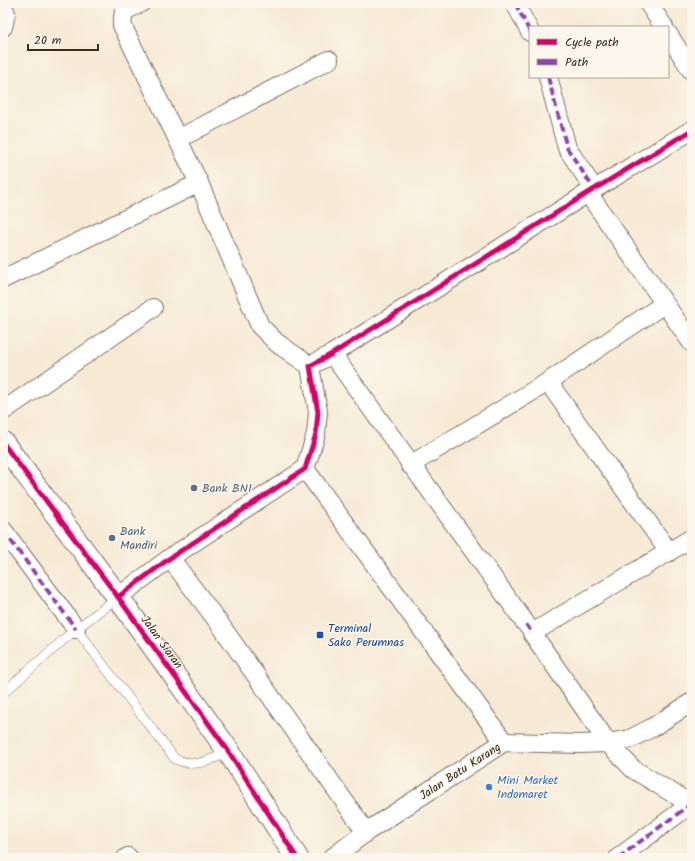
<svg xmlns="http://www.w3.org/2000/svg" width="695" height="861" font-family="Kalam,sans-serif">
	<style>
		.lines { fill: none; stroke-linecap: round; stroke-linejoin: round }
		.lane-casing { stroke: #7d6d5e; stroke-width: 10 }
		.street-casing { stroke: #7d6d5e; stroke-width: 20 }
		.secondary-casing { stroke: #7d6d5e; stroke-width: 24 }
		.lane { stroke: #fff; stroke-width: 9 }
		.street { stroke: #fff; stroke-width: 18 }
		.secondary { stroke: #fff; stroke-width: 22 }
		.quiet { stroke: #8e44ad; stroke-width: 4; stroke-dasharray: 8 4; stroke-linecap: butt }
		.cycleway-casing { stroke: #fbf7ec; stroke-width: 8 }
		.cycleway { stroke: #d6006c; stroke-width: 5 }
		.service-dot { fill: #5c6f8a; stroke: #fbf7ec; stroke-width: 1.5 }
		.transit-dot { fill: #1a4fb4; stroke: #fbf7ec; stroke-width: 1.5 }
		.shop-dot { fill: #3f7fe0; stroke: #fbf7ec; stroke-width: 1.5 }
		.labels { text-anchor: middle; stroke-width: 3; stroke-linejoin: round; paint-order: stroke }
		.service-label { font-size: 12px; fill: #4e5e75; stroke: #fbf7ec; text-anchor: start }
		.transit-label { font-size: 12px; fill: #164399; stroke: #fbf7ec; text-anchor: start }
		.street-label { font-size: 12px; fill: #3b2a1e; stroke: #fbf7ec }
		.shop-label { font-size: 12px; fill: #366cbe; stroke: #fbf7ec; text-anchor: start }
	</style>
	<rect width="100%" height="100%" fill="#fbf7ec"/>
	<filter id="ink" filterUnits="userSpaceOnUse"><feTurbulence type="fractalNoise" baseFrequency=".025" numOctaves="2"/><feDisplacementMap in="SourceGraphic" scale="8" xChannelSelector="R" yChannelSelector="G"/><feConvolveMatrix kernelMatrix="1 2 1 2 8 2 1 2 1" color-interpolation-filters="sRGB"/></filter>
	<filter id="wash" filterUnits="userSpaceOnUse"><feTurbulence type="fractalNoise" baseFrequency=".012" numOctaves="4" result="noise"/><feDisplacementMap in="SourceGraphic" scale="16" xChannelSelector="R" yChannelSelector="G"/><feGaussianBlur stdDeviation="0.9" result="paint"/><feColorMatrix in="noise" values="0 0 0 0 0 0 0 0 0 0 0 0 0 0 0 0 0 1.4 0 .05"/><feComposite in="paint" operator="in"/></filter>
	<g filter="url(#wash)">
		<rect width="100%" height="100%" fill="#f7ead5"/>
	</g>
	<g filter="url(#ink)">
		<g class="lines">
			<g class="lane-casing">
				<g id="lane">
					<path d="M 76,629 L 175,759 C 198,768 207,761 229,752"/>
					<path d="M 3,693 L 76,629 L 118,597"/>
				</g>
			</g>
			<g class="street-casing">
				<g id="street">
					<path d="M 141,3 L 124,11 L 122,25 L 199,183 L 260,326 L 277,343 L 310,366"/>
					<path d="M 515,3 L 530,32"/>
					<path d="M 648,3 L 664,27"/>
					<path d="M 3,8 L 6,13 L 3,27"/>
					<path d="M 668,34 L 692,71"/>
					<path d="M 548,77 L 567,148 L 594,189"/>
					<path d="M 178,139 L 329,60"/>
					<path d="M 588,193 L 692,343"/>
					<path d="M 3,279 L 199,183"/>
					<path d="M 332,354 L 526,624"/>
					<path d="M 548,382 L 669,552"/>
					<path d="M 3,411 L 153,308"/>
					<path d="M 410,465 L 548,382 L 664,304"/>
					<path d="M 305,469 L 504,742"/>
					<path d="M 3,530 L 76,629"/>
					<path d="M 692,538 L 532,633 L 608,743 L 633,769 L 692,805"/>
					<path d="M 170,558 L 219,623 L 366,832"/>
					<path d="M 118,597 L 170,558 L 305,469 L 316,434 L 318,412 L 310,366 L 332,354 L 588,193 L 692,130"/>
					<path d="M 126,858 L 128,857"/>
					<path d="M 332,858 L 366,832 L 504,742 L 580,744 L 608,743 L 630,739 L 653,727 L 692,702"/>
					<path d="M 618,858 L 691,804"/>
				</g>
			</g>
			<g class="secondary-casing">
				<path id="secondary" d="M 3,443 L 118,597 L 229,752 L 297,858"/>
			</g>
			<use href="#lane" class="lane"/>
			<use href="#street" class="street"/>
			<use href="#secondary" class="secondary"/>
			<g class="quiet">
				<path d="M 515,3 L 530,32"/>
				<path d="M 3,8 L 6,13 L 3,27"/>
				<path d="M 548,77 L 567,148 L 594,189"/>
				<path d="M 3,530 L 76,629"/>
				<path d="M 526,624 L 532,633"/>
				<path d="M 618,858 L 691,804"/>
			</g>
			<g class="cycleway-casing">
				<g id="cycleway">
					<path d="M 3,443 L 118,597 L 229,752 L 297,858"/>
					<path d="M 118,597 L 170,558 L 305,469 L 316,434 L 318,412 L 310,366 L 332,354 L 588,193 L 692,130"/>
				</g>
			</g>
			<use href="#cycleway" class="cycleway"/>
		</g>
	</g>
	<g class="service-dot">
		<circle cx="194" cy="488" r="4"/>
		<circle cx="112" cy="538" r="4"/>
	</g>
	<rect class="transit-dot" x="316" y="631" width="8" height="8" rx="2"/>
	<circle class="shop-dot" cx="489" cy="787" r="4"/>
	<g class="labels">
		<g class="service-label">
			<text x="202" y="492">Bank BNI</text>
			<text x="120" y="535">Bank<tspan x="120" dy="14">Mandiri</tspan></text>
		</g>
		<g class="transit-label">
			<text x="328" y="632">Terminal<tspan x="328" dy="14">Sako Perumnas</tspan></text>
		</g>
		<g class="street-label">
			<text transform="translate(162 642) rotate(54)" y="4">Jalan Siaran</text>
			<text transform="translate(460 771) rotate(-33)" y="4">Jalan Batu Karang</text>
		</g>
		<g class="shop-label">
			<text x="497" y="784">Mini Market<tspan x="497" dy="14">Indomaret</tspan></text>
		</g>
	</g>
	<rect width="695" height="861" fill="none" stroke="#fbf7ec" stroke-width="16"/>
	<rect x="529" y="26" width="140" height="52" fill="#fbf7ec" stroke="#aea59a"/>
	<rect x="537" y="39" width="20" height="6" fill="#d6006c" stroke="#aea59a"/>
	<text x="565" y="46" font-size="12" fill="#3b2a1e">Cycle path</text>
	<rect x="537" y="59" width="20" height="6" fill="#8e44ad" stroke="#aea59a"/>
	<text x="565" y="66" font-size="12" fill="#3b2a1e">Path</text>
	<path d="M28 44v6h70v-6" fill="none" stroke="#3b2a1e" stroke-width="2"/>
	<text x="34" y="44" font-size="12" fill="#3b2a1e" stroke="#fbf7ec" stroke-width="3" paint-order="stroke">20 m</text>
</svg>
